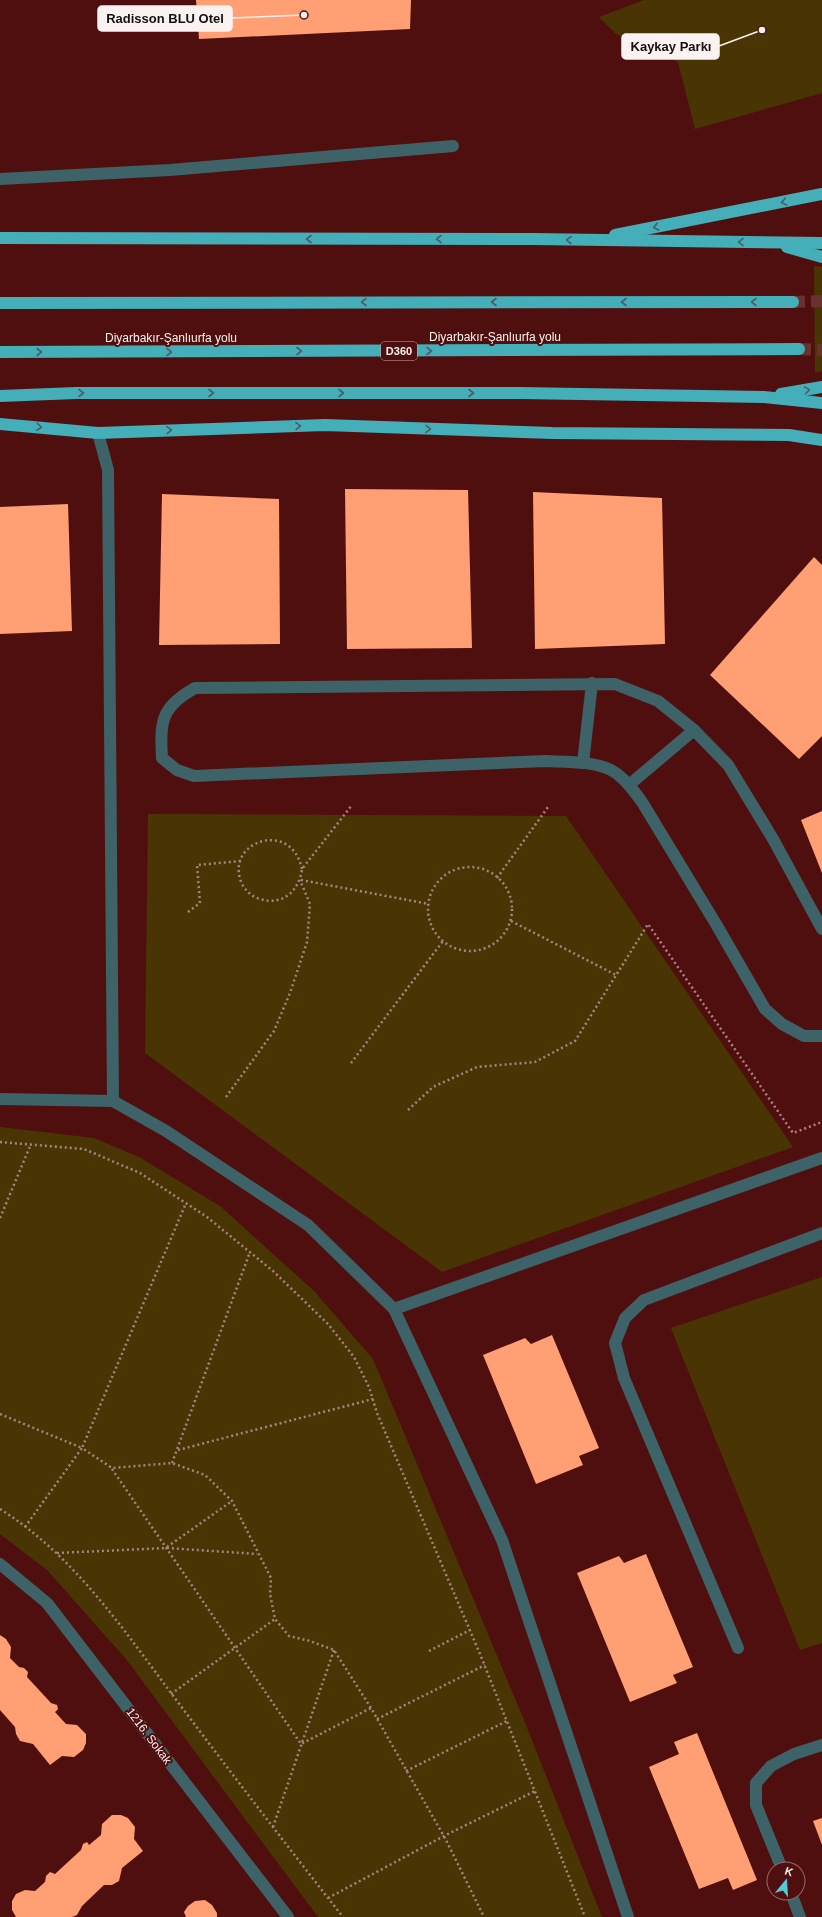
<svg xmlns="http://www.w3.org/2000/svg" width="822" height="1917" font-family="Arial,sans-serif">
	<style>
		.green { fill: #493503 }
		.building { fill: #ff9f73 }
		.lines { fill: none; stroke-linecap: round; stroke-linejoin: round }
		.highway-tunnel { stroke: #6a3131; stroke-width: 12; stroke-dasharray: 12 6; stroke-linecap: butt }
		.path { stroke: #a78483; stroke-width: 2.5; stroke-dasharray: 2 3; stroke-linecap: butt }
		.minor { stroke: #3d6267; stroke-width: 12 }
		.highway { stroke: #44aeb9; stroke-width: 12 }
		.oneway { stroke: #4a5e64 }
		.labels { text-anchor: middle; stroke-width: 4; stroke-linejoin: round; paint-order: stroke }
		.shield { fill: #500f0f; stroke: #c7aead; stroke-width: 1 }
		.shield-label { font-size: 11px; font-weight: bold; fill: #faf2f1 }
		.street-label { font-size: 12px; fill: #faf2f1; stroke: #500f0f }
		.leader { fill: none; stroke: #faf2f1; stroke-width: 1.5 }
		.callout-dot { fill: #faf2f1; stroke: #500f0f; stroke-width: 1.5 }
		.callout { fill: #faf2f1; stroke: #faf2f1; stroke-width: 1.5 }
		.callout-label { font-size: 13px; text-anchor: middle; font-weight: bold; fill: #111 }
	</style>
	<rect width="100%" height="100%" fill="#500f0f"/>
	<g class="green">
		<path d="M 644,0 L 822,0 L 822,93 L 695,129 L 678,62 L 616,34 L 599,17 Z"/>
		<path d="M 814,266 L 822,267 L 822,371 L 815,373 Z"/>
		<path d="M 148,814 L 566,816 L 793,1147 L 442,1272 L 145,1053 Z"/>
		<path d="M 0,1127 L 94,1138 L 139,1157 L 220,1206 L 314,1291 L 373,1359 L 524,1720 L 602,1917 L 318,1917 L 126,1659 L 47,1570 L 0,1534 Z"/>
		<path d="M 822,1277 L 822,1643 L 800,1650 L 671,1328 Z"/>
	</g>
	<g class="building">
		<path d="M 196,0 L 411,0 L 410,29 L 199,39 Z"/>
		<path d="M 345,489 L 468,490 L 472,648 L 347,649 Z"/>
		<path d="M 533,492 L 662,498 L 665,644 L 535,649 Z"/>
		<path d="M 162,494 L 279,499 L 280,644 L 159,645 Z"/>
		<path d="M 68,504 L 72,631 L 0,634 L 0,507 Z"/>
		<path d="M 814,557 L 822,565 L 822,736 L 799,759 L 710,675 Z"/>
		<path d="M 822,811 L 822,873 L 801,820 Z"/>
		<path d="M 552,1335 L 599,1448 L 579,1456 L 583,1465 L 536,1484 L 483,1355 L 525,1338 L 531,1344 Z"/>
		<path d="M 646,1554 L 693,1667 L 673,1675 L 677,1683 L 630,1702 L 577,1573 L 619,1556 L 624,1563 Z"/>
		<path d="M 0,1635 L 6,1639 L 11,1647 L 10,1658 L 19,1667 L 24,1668 L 28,1672 L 27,1677 L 51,1703 L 57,1705 L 58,1709 L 55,1712 L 66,1724 L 77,1725 L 86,1734 L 86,1743 L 83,1750 L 74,1757 L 62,1756 L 50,1765 L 33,1744 L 20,1741 L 16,1734 L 15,1727 L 0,1710 Z"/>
		<path d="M 697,1733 L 757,1880 L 733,1890 L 728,1878 L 699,1889 L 649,1767 L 679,1754 L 674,1742 Z"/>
		<path d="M 112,1815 L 121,1815 L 128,1818 L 135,1827 L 134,1839 L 143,1851 L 122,1868 L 119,1881 L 112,1885 L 104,1885 L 82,1906 L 77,1915 L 72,1917 L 16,1917 L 12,1910 L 12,1901 L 16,1894 L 25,1890 L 35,1891 L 45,1882 L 46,1876 L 50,1872 L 55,1874 L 81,1850 L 83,1844 L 87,1842 L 89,1845 L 101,1835 L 102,1824 Z"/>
		<path d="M 822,1818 L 822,1845 L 813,1821 Z"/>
		<path d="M 205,1900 L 212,1905 L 217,1913 L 217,1917 L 186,1917 L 184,1912 L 188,1906 L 195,1901 Z"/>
	</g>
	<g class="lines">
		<g class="highway-tunnel">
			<path d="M 793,302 L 822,301"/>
			<path d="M 799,349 L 822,350"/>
		</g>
		<g class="path">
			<circle cx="470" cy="909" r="42"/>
			<path d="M 302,869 C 291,818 223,842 242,884 C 246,891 252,897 260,899 C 283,906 299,891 302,869 L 352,805"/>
			<path d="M 497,878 L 548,807"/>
			<path d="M 301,880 L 429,904"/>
			<path d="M 188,912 L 200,903 L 197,865 L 241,861"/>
			<path d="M 511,921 L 616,975"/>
			<path d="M 351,1063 L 443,941"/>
			<path d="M 226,1097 L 274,1031 L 290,993 L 307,942 L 310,904 L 300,880"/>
			<path d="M 408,1110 L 433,1087 L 477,1067 L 535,1062 L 575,1041 L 648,924 L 793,1133 L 822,1122"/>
			<path d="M 0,1142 L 84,1149 L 140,1173 L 207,1217 L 273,1271 L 328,1324 L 354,1357 L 369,1387 L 377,1413 L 480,1654 L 585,1917"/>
			<path d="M 0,1218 L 31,1144"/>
			<path d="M 0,1414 L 82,1448 L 186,1203"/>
			<path d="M 178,1450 L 373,1399"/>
			<path d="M 172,1463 L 250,1252"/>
			<path d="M 112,1469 L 301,1744 L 371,1708"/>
			<path d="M 0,1509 C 75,1556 125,1632 177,1701 C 232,1774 287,1846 343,1917"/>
			<path d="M 25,1527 L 82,1448 L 112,1468 L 172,1463 L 205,1475 L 232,1501 L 271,1578 L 270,1594 L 275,1619 L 289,1636 L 310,1641 L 334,1650 L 371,1708 L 446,1840 L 484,1917"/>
			<path d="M 167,1547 L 232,1501"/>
			<path d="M 57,1553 L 167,1548 L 257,1554"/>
			<path d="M 429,1651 L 470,1630"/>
			<path d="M 171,1694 L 275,1619"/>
			<path d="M 377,1719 L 485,1665"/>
			<path d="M 406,1771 L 507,1721"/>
			<path d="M 273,1827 L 334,1650"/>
			<path d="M 328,1898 L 444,1836 L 535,1791"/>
		</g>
		<g class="minor">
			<path d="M 0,179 L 170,170 L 453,146"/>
			<path d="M 98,433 L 108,470 L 113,1101"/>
			<path d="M 583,763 L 592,683"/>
			<path d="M 629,785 L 694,730"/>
			<path d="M 822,929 L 773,839 L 728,765 L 694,730 L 658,701 L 615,684 L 195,688 C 161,707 160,721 162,758 L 177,770 L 194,776 L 546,761 C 566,762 593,761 611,770 C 624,777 634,791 642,802 L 716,924 L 765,1009 L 782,1024 L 804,1036 L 822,1036"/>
			<path d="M 0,1099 L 113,1101 L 166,1131 L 308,1225 L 394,1309 L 502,1540 L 628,1917"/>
			<path d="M 394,1309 L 822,1158"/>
			<path d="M 0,1564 L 47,1603 L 288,1917"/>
			<path d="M 738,1648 L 624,1378 L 615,1343 L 625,1318 L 644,1300 L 822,1233"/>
			<path d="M 782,1869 L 756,1805 L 756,1783 L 771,1766 L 794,1754 L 822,1745"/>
			<path d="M 791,1893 L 800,1917"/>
		</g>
		<g class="highway">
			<path d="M 615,235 L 822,194"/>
			<path d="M 0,238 L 534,239 L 822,243"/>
			<path d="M 787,247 L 822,257"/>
			<path d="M 0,303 L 793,302"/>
			<path d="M 0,352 L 799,349"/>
			<path d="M 781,394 L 822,387"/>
			<path d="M 0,396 L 76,393 L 520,393 L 764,397 L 822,403"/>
			<path d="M 0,424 L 98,433 L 325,425 L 552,433 L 789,435 L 822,440"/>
		</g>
	</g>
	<defs><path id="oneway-chevron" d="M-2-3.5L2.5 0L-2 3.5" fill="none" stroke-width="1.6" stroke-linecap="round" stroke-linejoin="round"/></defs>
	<g class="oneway">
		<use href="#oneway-chevron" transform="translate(784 202) rotate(168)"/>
		<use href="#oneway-chevron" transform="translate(656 227) rotate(169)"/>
		<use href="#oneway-chevron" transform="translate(309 239) rotate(-180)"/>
		<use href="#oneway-chevron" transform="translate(439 239) rotate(-180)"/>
		<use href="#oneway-chevron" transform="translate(569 240) rotate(-179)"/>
		<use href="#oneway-chevron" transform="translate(741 242) rotate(-179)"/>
		<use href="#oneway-chevron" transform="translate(364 302) rotate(180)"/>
		<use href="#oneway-chevron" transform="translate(494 302) rotate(180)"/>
		<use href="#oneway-chevron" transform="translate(624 302) rotate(180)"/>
		<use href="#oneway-chevron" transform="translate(754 302) rotate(180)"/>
		<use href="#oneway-chevron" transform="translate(299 351)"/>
		<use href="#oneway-chevron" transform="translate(429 351)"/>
		<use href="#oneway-chevron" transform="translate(39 352)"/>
		<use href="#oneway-chevron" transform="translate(169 352)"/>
		<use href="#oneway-chevron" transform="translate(807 390) rotate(-9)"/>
		<use href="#oneway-chevron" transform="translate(81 393)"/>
		<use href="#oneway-chevron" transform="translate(211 393)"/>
		<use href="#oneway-chevron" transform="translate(341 393)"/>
		<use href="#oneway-chevron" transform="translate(471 393)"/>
		<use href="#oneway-chevron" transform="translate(298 426) rotate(-2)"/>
		<use href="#oneway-chevron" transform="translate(39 427) rotate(5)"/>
		<use href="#oneway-chevron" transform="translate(428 429) rotate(2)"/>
		<use href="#oneway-chevron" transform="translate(169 430) rotate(-2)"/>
	</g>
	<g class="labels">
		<rect class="shield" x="381" y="342" width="36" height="18" rx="3"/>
		<g class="shield-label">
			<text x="399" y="355">D360</text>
		</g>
		<g class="street-label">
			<text x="495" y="341">Diyarbakır-Şanlıurfa yolu</text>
			<text x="171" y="342">Diyarbakır-Şanlıurfa yolu</text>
			<text transform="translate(149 1736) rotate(53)" y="4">1216. Sokak</text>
		</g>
	</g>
	<path class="leader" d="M304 15L232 18M762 30L719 46"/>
	<g class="callout-dot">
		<circle cx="304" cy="15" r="4"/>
		<circle cx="762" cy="30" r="4"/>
	</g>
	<g class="callout">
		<rect x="98" y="6" width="134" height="25" rx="4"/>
		<rect x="622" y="34" width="97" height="25" rx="4"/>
	</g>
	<g class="callout-label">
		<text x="165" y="23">Radisson BLU Otel</text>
		<text x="671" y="51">Kaykay Parkı</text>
	</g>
	<g transform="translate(786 1881) rotate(18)"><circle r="19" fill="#500f0f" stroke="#946a69"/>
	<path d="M0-3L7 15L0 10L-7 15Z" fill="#52cbd9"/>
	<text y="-6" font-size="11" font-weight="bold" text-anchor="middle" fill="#faf2f1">K</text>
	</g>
</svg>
